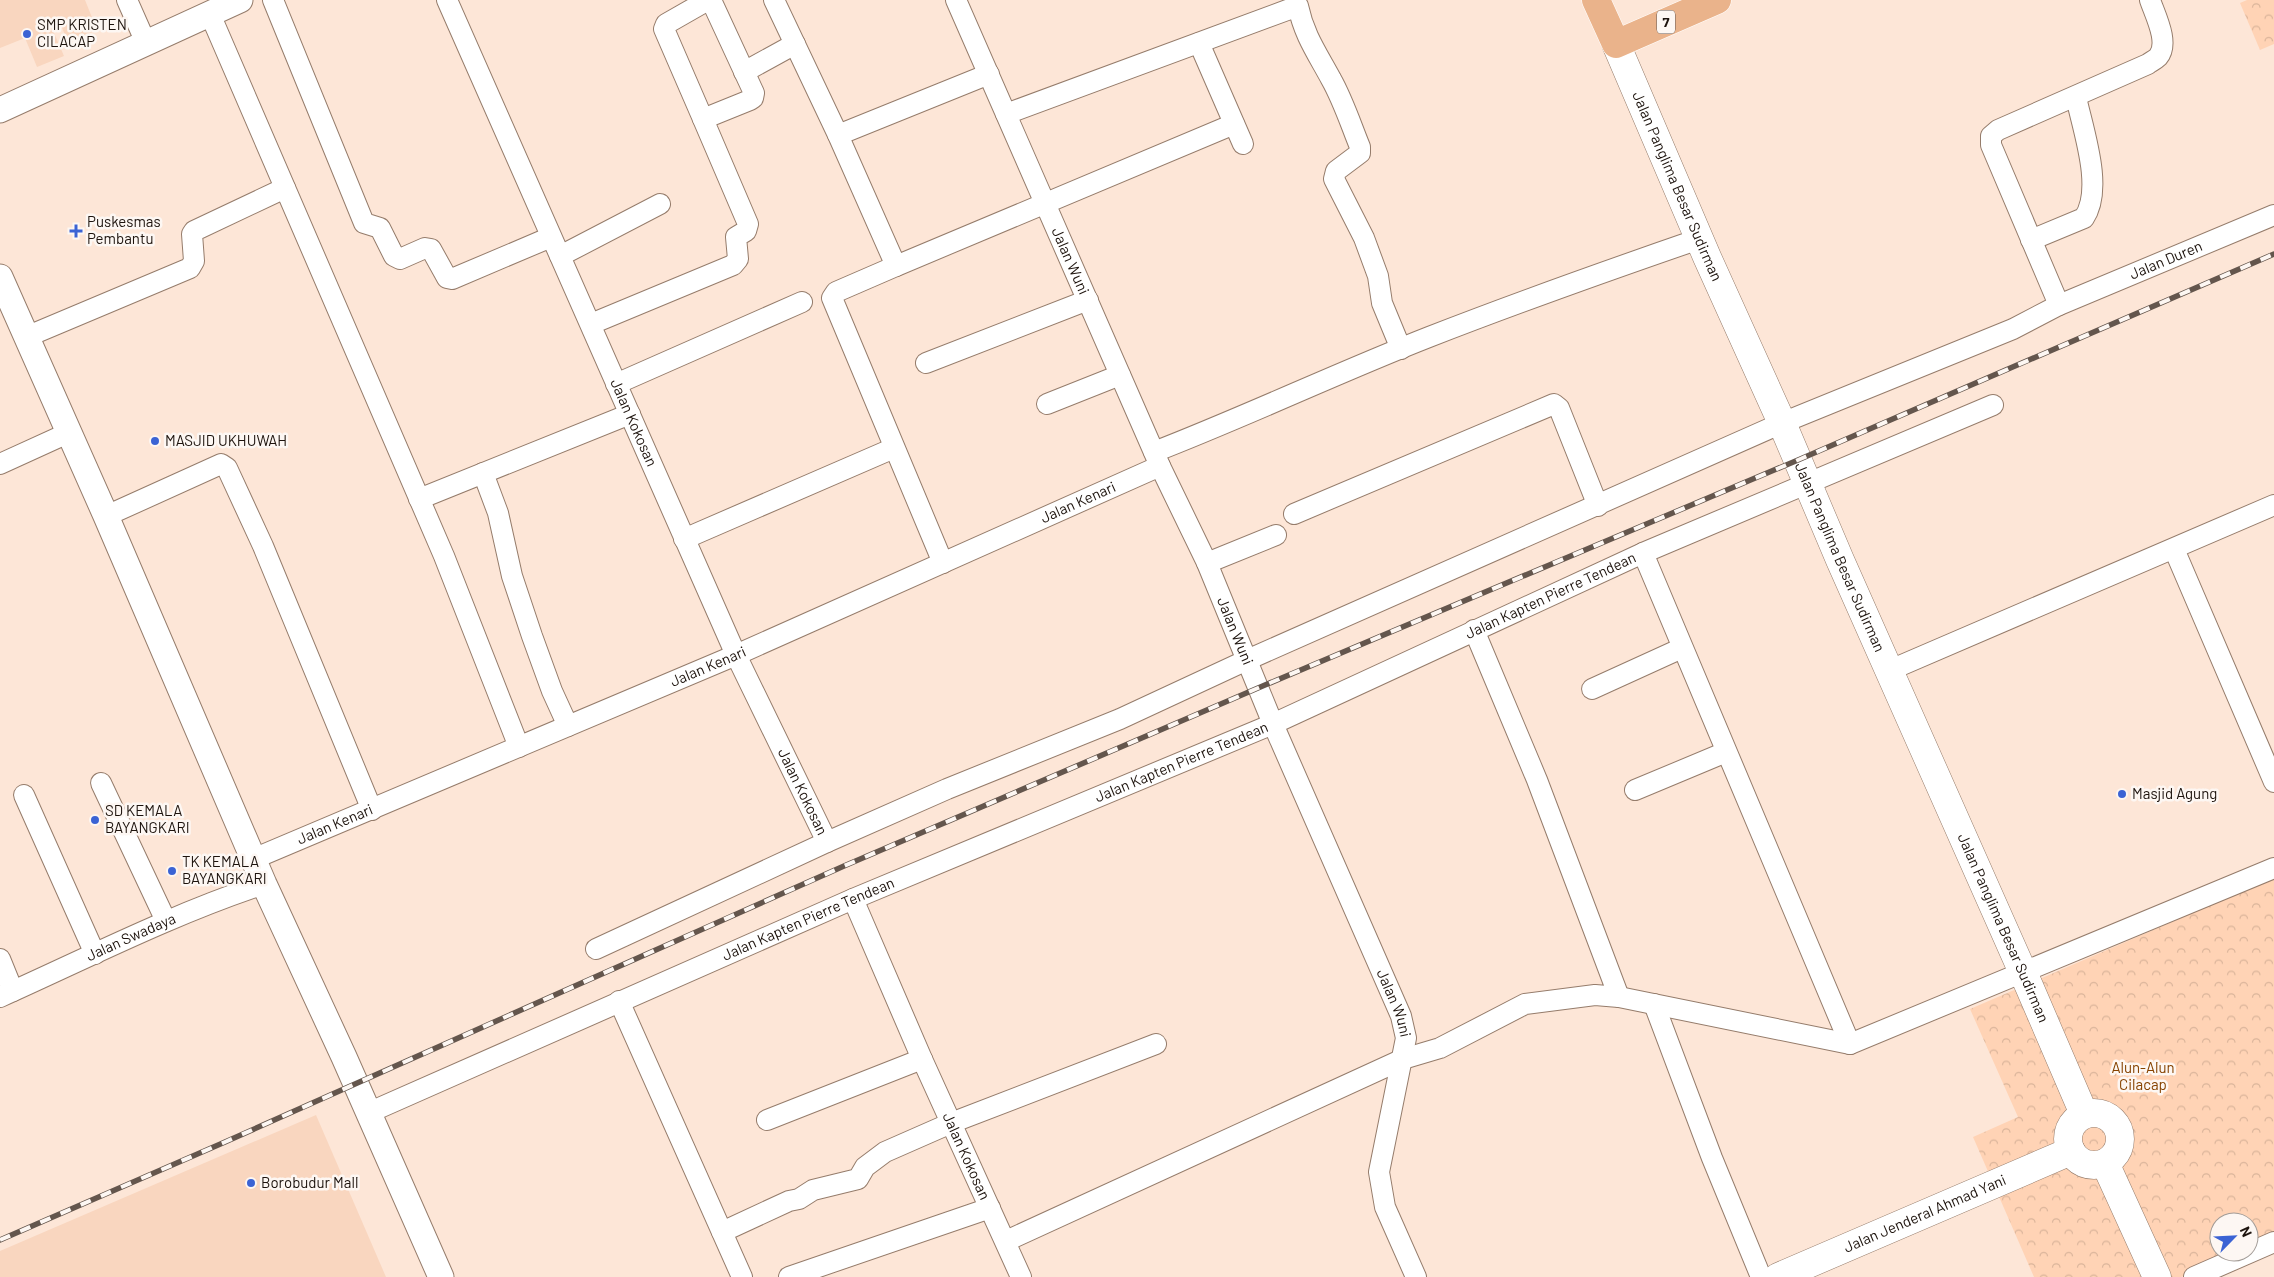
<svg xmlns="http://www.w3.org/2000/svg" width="2274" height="1277" font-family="Barlow,sans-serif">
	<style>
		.built { fill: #f9d6bf }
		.park { fill: url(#park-crowns) }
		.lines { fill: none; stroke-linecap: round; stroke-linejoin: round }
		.minor-casing { stroke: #957c6b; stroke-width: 22 }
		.tertiary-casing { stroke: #957c6b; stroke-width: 27 }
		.secondary-casing { stroke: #957c6b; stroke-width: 29 }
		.trunk-casing { stroke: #fff; stroke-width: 29 }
		.minor { stroke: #fff; stroke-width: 20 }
		.tertiary { stroke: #fff; stroke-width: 25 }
		.secondary { stroke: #fff; stroke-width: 28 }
		.trunk { stroke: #eab38b; stroke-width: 28 }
		.rail-casing { stroke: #64564d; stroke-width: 5.5 }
		.rail { stroke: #fdf7f3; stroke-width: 4; stroke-dasharray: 11; stroke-linecap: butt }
		.poi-dot { fill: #3b63d4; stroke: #fdf7f3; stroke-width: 2 }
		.labels { text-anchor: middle; stroke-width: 5; stroke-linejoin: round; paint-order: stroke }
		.shield { fill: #fdf7f3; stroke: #605752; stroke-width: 1 }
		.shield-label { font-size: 14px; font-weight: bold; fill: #1d130d }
		.poi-label { font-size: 15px; fill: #1d130d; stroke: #fdf7f3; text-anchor: start }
		.street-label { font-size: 15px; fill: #1d130d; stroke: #fdf7f3 }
		.park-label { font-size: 15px; fill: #864300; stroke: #fdf7f3 }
	</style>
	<defs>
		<pattern id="park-crowns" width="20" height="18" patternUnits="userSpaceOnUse" patternTransform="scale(1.25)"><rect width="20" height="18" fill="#ffd3b5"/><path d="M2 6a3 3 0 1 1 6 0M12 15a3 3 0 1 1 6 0" fill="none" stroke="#dab49a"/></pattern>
	</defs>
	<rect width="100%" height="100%" fill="#fde6d7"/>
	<g class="built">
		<path d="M 0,0 L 85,0 L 97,30 L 68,42 L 60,23 L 51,26 L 64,56 L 37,67 L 25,38 L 0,48 Z"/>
		<path d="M 316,1115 L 386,1277 L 0,1277 L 0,1251 Z"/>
	</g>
	<g class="park">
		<path d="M 2247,0 L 2274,0 L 2274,44 L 2260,50 L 2240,3 Z"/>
		<path d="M 2274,878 L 2274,1237 L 2249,1248 L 2249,1222 L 2219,1222 L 2219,1252 L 2239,1252 L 2181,1277 L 2034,1277 L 1973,1137 L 2018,1117 L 1970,1009 Z"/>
	</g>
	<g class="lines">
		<g class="minor-casing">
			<g id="minor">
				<path d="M 127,0 L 146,43"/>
				<path d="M 273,0 L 364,223 L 380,228 L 394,256 L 400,259 L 425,248 L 431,249 L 447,278 L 452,279 L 551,237"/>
				<path id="s1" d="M 447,0 L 736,655 L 827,842"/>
				<path d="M 774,0 L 838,135 L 896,266 L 1234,124"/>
				<path id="s2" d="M 956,0 L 1160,466 L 1207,563 L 1273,724 L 1401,1016 L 1406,1038 L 1379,1172 L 1385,1207 L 1416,1277"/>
				<path d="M 210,14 L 444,556 L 519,747"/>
				<path d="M 1199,43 L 1243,144"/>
				<path d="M 744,72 L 795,44"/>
				<path d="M 1006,114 L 1298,6 C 1304,35 1317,53 1331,79 C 1343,100 1351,125 1360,147 L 1360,153 L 1336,171 L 1334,179 L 1364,238 L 1378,276 L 1382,303 L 1401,349"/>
				<path d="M 703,119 L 664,29 L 666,24 L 708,0"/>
				<path d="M 838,135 L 989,74"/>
				<path d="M 2031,240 L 2084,218 C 2104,189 2083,130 2076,97"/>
				<path d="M 560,256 L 660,204"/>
				<path d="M 896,266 L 836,292 L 832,298 L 943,563"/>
				<path id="s3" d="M 2059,305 L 2274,215"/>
				<path d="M 591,324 L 733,265 L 738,259 L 736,237 L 746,231 L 748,224 L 703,119 L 750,100 L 753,98 L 754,93 L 711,0"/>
				<path d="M 26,337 L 190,268 L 194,261 L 192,234 L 194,231 L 285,188"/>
				<path d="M 926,363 L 1088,300"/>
				<path d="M 616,384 L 802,302"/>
				<path d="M 1047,404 L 1120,375"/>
				<path d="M 1154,452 C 1247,416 1337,373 1429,337 C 1519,302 1609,270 1699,239"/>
				<path d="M 0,464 L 68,433"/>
				<path d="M 483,473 L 498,513 L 512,576 L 532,636 L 552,691 L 568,726"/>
				<path d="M 419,499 L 630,414"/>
				<path d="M 1294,514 L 1554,404 L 1559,408 L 1598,506"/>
				<path d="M 106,516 L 221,464 L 227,468 L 263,546 L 372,810"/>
				<path d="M 684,539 L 894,448"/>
				<path d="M 2174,549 L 2274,782"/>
				<path d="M 1643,553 L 1850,1044"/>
				<path d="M 1207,563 L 1276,535"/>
				<path d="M 1888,671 L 2274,505"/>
				<path d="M 1592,689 L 1682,648"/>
				<path d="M 101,783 L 166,921"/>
				<path d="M 1635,790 L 1726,752"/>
				<path d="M 24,795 L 95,954"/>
				<path id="s4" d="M 253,859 L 736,655 L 1160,466"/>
				<path id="s5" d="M 853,899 L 922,1059 L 1021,1277"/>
				<path d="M 596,949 L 827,842 L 947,789 L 1120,719 L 1247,660 L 1782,423 L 2013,329 L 2059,305 L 1991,145 L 1991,136 L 1998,130 L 2148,64 C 2150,62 2155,60 2158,57 C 2170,43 2155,15 2150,0"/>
				<path d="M 0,959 L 13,991"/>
				<path id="s6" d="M 0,997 C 87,958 173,914 264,884"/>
				<path d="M 1619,997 L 1850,1044 L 2274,868"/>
				<path d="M 619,1001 L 742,1277"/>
				<path d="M 1654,1004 L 1712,1158 L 1761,1277"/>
				<path id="s7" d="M 368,1113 L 853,899 L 1273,724 L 1643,553 L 1993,405"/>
				<path d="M 767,1120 L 922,1059"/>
				<path d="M 722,1232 L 789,1201 L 799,1199 L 813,1190 L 858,1179 L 865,1167 L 885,1152 L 951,1123 L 1156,1044"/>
				<path d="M 1006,1241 L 1403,1059 L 1440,1048 L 1525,1004 L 1595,995 L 1619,997 L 1537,780 L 1474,630"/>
				<path d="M 789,1277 L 990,1208"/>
				<path d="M 2194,1277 L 2274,1242"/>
			</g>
		</g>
		<g class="tertiary-casing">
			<g id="tertiary">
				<path d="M 0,110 L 240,0"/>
				<path d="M 0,277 L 106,516 L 264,884 L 344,1057 L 441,1277"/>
			</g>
		</g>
		<g class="secondary-casing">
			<g id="secondary">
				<path id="s8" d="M 1616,44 L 1707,257 L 1782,423 L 1840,560 L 2029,986 L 2084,1114"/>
				<circle cx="2094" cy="1139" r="26"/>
				<path d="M 2105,1163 L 2157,1277"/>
				<path id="s9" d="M 1778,1277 L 2071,1151"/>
			</g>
		</g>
		<g class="trunk-casing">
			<path id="trunk" d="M 1596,0 L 1616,44 L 1717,0"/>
		</g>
		<use href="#minor" class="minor"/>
		<use href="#tertiary" class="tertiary"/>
		<use href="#secondary" class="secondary"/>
		<use href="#trunk" class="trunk"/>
		<g class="rail-casing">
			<path id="rail" d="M 0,1240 L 225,1142 L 844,866 L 1258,688 L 1798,460 L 2274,254"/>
		</g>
		<use href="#rail" class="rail"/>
	</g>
	<g class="poi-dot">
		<circle cx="27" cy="34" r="5"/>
		<path d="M73.5 223.5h5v5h5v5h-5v5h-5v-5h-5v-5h5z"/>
		<circle cx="155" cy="441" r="5"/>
		<circle cx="2122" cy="794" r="5"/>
		<circle cx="95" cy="820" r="5"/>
		<circle cx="172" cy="871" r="5"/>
		<circle cx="251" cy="1183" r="5"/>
	</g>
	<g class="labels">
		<rect class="shield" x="1657" y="10.5" width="18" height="23" rx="4"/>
		<g class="shield-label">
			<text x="1666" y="27">7</text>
		</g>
		<g class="poi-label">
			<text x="37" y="30">SMP KRISTEN<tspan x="37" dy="17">CILACAP</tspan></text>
			<text x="87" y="227">Puskesmas<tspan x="87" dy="17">Pembantu</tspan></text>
			<text x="165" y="446">MASJID UKHUWAH</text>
			<text x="2132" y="799">Masjid Agung</text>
			<text x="105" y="816">SD KEMALA<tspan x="105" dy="17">BAYANGKARI</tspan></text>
			<text x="182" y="867">TK KEMALA<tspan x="182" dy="17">BAYANGKARI</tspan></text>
			<text x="261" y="1188">Borobudur Mall</text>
		</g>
		<g class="street-label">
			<text dy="5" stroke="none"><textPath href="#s8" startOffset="155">Jalan Panglima Besar Sudirman</textPath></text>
			<text dy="5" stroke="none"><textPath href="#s3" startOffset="116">Jalan Duren</textPath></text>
			<text dy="5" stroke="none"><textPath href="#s2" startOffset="285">Jalan Wuni</textPath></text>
			<text dy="5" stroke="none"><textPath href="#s1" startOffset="462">Jalan Kokosan</textPath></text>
			<text dy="5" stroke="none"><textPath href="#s4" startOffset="899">Jalan Kenari</textPath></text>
			<text dy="5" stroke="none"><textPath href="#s8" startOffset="560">Jalan Panglima Besar Sudirman</textPath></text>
			<text dy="5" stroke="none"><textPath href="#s7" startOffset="1291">Jalan Kapten Pierre Tendean</textPath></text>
			<text dy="5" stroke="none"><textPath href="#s2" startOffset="690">Jalan Wuni</textPath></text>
			<text dy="5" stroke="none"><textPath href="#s4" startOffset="494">Jalan Kenari</textPath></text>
			<text dy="5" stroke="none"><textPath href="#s7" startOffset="886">Jalan Kapten Pierre Tendean</textPath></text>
			<text dy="5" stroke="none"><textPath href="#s1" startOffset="868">Jalan Kokosan</textPath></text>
			<text dy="5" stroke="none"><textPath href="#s4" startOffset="89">Jalan Kenari</textPath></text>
			<text dy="5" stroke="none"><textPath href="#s7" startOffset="481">Jalan Kapten Pierre Tendean</textPath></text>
			<text dy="5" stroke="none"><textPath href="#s8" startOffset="965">Jalan Panglima Besar Sudirman</textPath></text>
			<text dy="5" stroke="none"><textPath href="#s6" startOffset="144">Jalan Swadaya</textPath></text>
			<text dy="5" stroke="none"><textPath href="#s2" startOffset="1095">Jalan Wuni</textPath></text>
			<text dy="5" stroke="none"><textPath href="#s5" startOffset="281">Jalan Kokosan</textPath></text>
			<text dy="5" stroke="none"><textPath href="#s9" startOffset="160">Jalan Jenderal Ahmad Yani</textPath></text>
		</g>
		<g class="park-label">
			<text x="2143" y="1073">Alun-Alun<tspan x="2143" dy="17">Cilacap</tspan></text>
		</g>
	</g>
	<g transform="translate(2234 1237) rotate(66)"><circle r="24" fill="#fdf7f3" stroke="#a39c97"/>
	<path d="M0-4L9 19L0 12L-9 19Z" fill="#3b63d4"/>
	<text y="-8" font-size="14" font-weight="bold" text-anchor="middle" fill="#1d130d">N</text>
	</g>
</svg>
